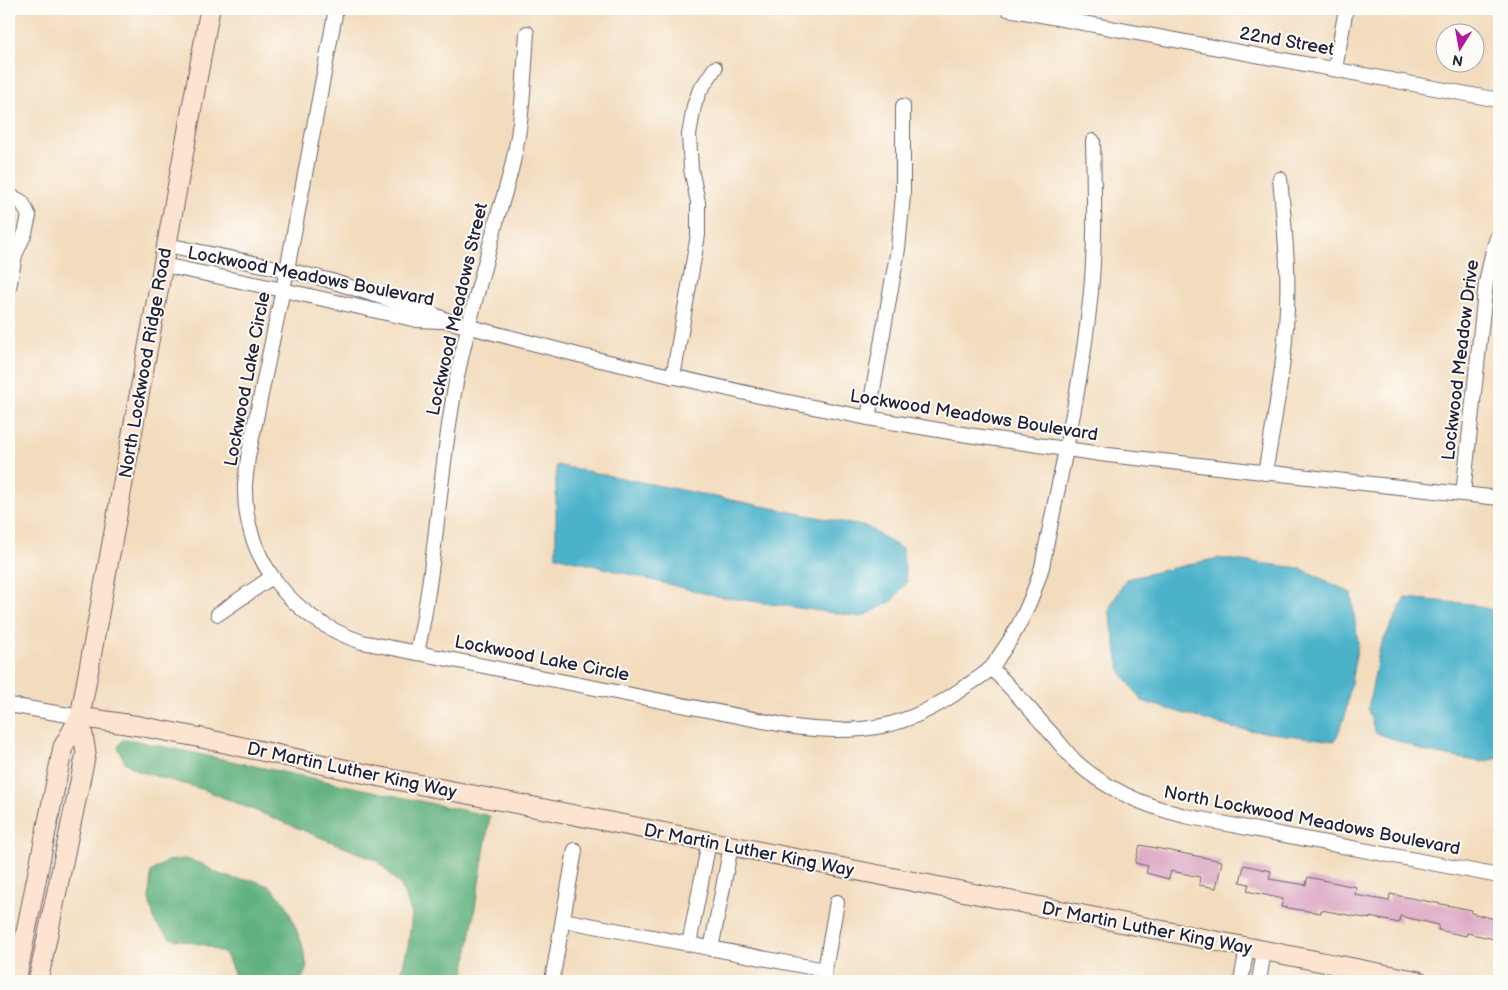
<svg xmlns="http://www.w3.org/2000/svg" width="1508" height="990" font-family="'Balsamiq Sans',sans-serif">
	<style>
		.forest { fill: #60b17e; stroke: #416a5c }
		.water { fill: #4bb2ca; stroke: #366a82 }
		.building { fill: #dba5c2 }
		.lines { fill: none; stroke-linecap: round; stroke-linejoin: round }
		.street-casing { stroke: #6b6368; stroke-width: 16 }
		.secondary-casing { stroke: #6b6368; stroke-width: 21 }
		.street { stroke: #fff; stroke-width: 14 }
		.secondary { stroke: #fde4d0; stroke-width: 19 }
		.labels { text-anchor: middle; stroke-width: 4; stroke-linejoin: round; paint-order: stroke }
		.street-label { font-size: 18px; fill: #22223b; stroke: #fdfcf7 }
	</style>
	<rect width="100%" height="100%" fill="#fdfcf7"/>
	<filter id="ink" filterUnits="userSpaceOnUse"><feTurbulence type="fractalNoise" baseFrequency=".02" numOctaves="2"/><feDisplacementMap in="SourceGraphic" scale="10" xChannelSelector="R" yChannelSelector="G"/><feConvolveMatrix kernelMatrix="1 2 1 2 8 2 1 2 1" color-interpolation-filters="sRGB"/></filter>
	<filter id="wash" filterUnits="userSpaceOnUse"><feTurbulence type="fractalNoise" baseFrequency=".0096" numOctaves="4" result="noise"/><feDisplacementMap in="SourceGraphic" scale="20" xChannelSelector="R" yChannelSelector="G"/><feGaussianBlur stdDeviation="1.12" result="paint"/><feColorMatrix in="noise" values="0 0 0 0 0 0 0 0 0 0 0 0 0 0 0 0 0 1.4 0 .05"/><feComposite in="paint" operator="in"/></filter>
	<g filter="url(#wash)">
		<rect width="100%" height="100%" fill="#f3dcbd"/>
		<g class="forest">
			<path d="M 122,740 L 132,740 L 490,816 L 463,981 L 399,981 L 408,946 L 412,914 L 401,886 L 378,861 L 205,790 L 138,771 L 125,762 L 118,748 Z"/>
			<path d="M 185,859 L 202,864 L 219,874 L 235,879 L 253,880 L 271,887 L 286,904 L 302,944 L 307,967 L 301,981 L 237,981 L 226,954 L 205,945 L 170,938 L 155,923 L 149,899 L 151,872 L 167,861 Z"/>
			<path d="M 78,975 L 90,976 L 99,981 L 72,981 Z"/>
		</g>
		<g class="water">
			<path d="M 556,465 L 867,527 L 902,549 L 907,582 L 892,601 L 862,617 L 715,596 L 556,556 Z"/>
			<path d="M 1218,558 L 1300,568 L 1351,593 L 1358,643 L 1345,716 L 1335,741 L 1232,728 L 1142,701 L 1120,670 L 1109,609 L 1126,579 Z"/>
			<path d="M 1405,598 L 1471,604 L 1499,612 L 1499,758 L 1481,762 L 1427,752 L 1375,732 L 1368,709 L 1380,647 Z"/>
		</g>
		<g id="blocks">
			<g class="building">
				<path d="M 1140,845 L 1222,861 L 1216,888 L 1199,885 L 1200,877 L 1171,871 L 1169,879 L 1146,873 L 1148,866 L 1135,863 Z"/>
				<path d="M 1244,865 L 1271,871 L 1269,879 L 1306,885 L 1308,877 L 1356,887 L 1355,895 L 1389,901 L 1390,894 L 1472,910 L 1471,913 L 1499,920 L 1499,940 L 1467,933 L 1466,936 L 1438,930 L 1439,925 L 1400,916 L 1399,923 L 1370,917 L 1370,919 L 1321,910 L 1321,913 L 1281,907 L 1283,899 L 1247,891 L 1249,884 L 1240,882 Z"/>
			</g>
		</g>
	</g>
	<g filter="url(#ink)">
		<use href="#blocks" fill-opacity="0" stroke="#6b6368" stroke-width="1"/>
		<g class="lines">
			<g class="street-casing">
				<g id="street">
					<path d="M 336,9 L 287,270 L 248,457 C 247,466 246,475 245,484 C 243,560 293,619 362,642 L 794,727 C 861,735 907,729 963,688 C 972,682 983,676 991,668 C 995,664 998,657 1002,652 C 1021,625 1032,599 1042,567 C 1059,479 1081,390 1090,301 C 1096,248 1094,194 1093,141"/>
					<path d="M 1008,9 L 1499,100"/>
					<path d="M 1335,69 L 1346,9"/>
					<path d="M 9,195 L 22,202 L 29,216 L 25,233 L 15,255 L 9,288"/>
					<path d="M 167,245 L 287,270 L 328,280 L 420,309 L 451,322 L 578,355 L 773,399 L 868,418 L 968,435 L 1108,455 L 1499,498"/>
					<path d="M 163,265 L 283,290 L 417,320 L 441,321"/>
					<path d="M 673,377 L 698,235 L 698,202 L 691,169 L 689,135 L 694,106 L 699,92 L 715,68"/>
					<path d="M 868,418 L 898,249 L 903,195 L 903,106"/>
					<path d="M 1265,473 C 1277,405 1290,337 1287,267 C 1286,238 1283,209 1280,179"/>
					<path d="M 1463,494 L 1486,283 L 1493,250 L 1499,232"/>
					<path d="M 218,614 L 272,577"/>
					<path d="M 417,653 C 437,562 439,468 457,377 C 468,322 484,269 498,215 C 504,196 510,177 514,157 C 523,117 524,74 527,33"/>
					<path d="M 991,668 C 1012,688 1031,711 1051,733 C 1059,742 1067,753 1076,762 C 1107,790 1145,806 1185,816 L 1499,876"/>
					<path d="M 9,705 L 80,717"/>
					<path d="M 563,920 L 825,970"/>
					<path d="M 689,944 L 709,842"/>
					<path d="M 711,949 L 731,846"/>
					<path d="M 552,981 L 575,850"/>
					<path d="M 823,981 L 837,902"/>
					<path d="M 1241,981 L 1247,948"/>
					<path d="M 1259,981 L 1264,951"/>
				</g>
			</g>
			<g class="secondary-casing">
				<g id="secondary">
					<path d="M 80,717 L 139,726 L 197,737 L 376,776 L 1419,981"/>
					<path d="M 16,981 L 63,747 L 80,717 L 210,9"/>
					<path d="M 38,981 L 86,753 L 80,717"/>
				</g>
			</g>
			<use href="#street" class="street"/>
			<use href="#secondary" class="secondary"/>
		</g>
	</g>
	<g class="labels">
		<g class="street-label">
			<text transform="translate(1287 41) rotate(10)" y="6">22nd Street</text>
			<text transform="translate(311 276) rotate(11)" y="6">Lockwood Meadows Boulevard</text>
			<text transform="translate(457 309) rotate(-77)" y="6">Lockwood Meadows Street</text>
			<text transform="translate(1460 360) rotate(-83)" y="6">Lockwood Meadow Drive</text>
			<text transform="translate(145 363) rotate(-80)" y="6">North Lockwood Ridge Road</text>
			<text transform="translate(247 379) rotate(-79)" y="6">Lockwood Lake Circle</text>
			<text transform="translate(974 415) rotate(9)" y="6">Lockwood Meadows Boulevard</text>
			<text transform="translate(542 658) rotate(11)" y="6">Lockwood Lake Circle</text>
			<text transform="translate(352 770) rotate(12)" y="6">Dr Martin Luther King Way</text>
			<text transform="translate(1312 820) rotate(11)" y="6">North Lockwood Meadows Boulevard</text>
			<text transform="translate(749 850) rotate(11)" y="6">Dr Martin Luther King Way</text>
			<text transform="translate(1147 928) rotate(11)" y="6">Dr Martin Luther King Way</text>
		</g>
	</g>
	<rect width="1508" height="990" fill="none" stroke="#fdfcf7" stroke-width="30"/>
	<g transform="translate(1460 48) rotate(191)"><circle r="24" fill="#fdfcf7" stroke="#a5a5ac"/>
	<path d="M0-4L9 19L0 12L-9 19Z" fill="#b5179e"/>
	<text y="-8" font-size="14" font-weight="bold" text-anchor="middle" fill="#22223b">N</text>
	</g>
</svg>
